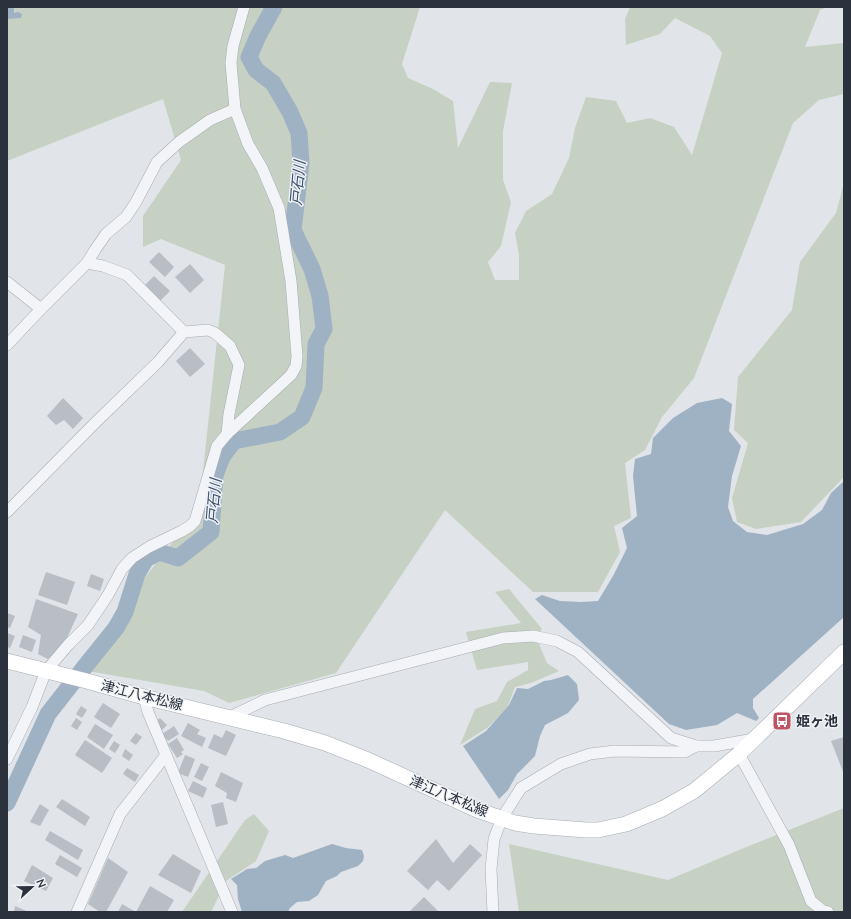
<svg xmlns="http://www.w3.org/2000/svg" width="851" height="919" font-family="'Nunito Sans','Noto Sans JP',sans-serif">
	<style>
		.green { fill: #c6d1c3 }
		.water { fill: #9fb2c4 }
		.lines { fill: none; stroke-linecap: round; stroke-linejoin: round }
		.river { stroke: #9fb2c4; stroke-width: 17 }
		.building { fill: #b9bdc4 }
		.street-casing { stroke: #a7abb2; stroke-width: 12 }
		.secondary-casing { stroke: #a7abb2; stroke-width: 16 }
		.street { stroke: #f3f4f7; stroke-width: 11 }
		.secondary { stroke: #fff; stroke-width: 15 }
		.labels { text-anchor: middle; stroke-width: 3; stroke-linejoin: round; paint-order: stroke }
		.street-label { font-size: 14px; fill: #2b323e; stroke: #f0f2f6 }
		.poi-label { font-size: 14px; font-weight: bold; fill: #2b323e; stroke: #f0f2f6; text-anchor: start }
		.water-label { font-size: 15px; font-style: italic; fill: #39516e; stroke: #f0f2f6 }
	</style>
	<rect width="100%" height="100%" fill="#e1e4e8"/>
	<g class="green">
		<path d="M 14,7 L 420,7 L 402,64 L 408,78 L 433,89 L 453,101 L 458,148 L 490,82 L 512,83 L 503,131 L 503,180 L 511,202 L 501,246 L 488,262 L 495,280 L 519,280 L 519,255 L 515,233 L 526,211 L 552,194 L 569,158 L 575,128 L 586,97 L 616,101 L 627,123 L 650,118 L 674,127 L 692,155 L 722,53 L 710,36 L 675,18 L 660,34 L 626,45 L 625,19 L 630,7 L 827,7 L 820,10 L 805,47 L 844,43 L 844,94 L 819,100 L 793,123 L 694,378 L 662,417 L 645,450 L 625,463 L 631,518 L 614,526 L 620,552 L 598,592 L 533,592 L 445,510 L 336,673 L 229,703 L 204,691 L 76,669 L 94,642 L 199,509 L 225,265 L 161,239 L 143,247 L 143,216 L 181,160 L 163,99 L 7,161 L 7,18 L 8,19 L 15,18 Z"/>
		<path d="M 844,183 L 844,477 L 801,522 L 756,529 L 737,522 L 732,498 L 748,443 L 734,430 L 738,377 L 792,310 L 800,262 L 836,213 Z"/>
		<path d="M 509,589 L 542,629 L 536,637 L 547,663 L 559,671 L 531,683 L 515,687 L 507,708 L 487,728 L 460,745 L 475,709 L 497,701 L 507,682 L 528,670 L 528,662 L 477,670 L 466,632 L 521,623 L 495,592 Z"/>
		<path d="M 844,808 L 844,912 L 519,912 L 509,844 L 668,880 L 744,848 Z"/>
		<path d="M 254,814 L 269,831 L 256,861 L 226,881 L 211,912 L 182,912 L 245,820 Z"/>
	</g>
	<g class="water">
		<path d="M 7,7 L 14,7 L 14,13 L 18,12 L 22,14 L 21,18 L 8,19 Z"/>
		<path d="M 722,398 L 732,404 L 729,431 L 741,446 L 732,476 L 728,507 L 733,521 L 747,532 L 767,535 L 803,524 L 822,510 L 831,493 L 844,481 L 844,617 L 753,699 L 753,708 L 759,718 L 756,721 L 737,713 L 717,725 L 686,730 L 669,724 L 535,599 L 542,595 L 560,601 L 581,602 L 598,601 L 613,576 L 627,548 L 622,528 L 637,516 L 633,476 L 635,459 L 651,454 L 653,438 L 673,418 L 697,403 Z"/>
		<path d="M 568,675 L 577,684 L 579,700 L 568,713 L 545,725 L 540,736 L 535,756 L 517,774 L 508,790 L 499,799 L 463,746 L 486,731 L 509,705 L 517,688 L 528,689 L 544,681 L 551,680 Z"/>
		<path d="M 332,844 L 346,848 L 362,850 L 364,856 L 363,861 L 358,866 L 341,872 L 337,876 L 326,881 L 318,895 L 309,901 L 297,902 L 290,908 L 288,912 L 242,912 L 238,899 L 237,885 L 231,879 L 247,869 L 256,868 L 265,861 L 285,855 L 293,858 Z"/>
	</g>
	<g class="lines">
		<path class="river" d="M 7,803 L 48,714 L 87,664 L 116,628 L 125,612 L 137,574 L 146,559 L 159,552 L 178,558 L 211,532 L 215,475 L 222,457 L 234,441 L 280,432 L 302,417 L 314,388 L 316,344 L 324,329 L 320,296 L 312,269 L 293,230 L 301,163 L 299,133 L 290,112 L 273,83 L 256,70 L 249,57 L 258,36 L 274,7"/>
	</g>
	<g class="building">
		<path d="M 159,252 L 174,267 L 165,277 L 149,262 Z"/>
		<path d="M 190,264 L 204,280 L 190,293 L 175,277 Z"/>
		<path d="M 154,276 L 170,291 L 160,301 L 144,286 Z"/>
		<path d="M 190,348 L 205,364 L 190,377 L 176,361 Z"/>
		<path d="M 63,398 L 83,418 L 73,429 L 64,420 L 56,425 L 47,416 Z"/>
		<path d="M 46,572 L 75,582 L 67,605 L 38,595 Z"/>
		<path d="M 91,574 L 104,579 L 100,591 L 87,586 Z"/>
		<path d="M 36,599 L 78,614 L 66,640 L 48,659 L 38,654 L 41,635 L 28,627 Z"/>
		<path d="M 7,613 L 15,616 L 10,628 L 7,627 Z"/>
		<path d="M 7,633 L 15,636 L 10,648 L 7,647 Z"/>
		<path d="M 23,635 L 36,640 L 32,652 L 19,647 Z"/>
		<path d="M 103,703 L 120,714 L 111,728 L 94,717 Z"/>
		<path d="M 81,706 L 87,710 L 82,718 L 76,714 Z"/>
		<path d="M 76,718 L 82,722 L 77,730 L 71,726 Z"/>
		<path d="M 160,718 L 167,725 L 162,730 L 155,722 Z"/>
		<path d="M 188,723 L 200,730 L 197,734 L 206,738 L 202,747 L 181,736 Z"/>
		<path d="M 95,724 L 113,735 L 104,749 L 87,737 Z"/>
		<path d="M 174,726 L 179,734 L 168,741 L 162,734 Z"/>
		<path d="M 226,730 L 236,735 L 226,756 L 208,748 L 214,734 L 222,738 Z"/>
		<path d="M 136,733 L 142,737 L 136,745 L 130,741 Z"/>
		<path d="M 844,737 L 844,774 L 831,741 Z"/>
		<path d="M 177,738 L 184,750 L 181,752 L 183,754 L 177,758 L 168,744 Z"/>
		<path d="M 85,740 L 112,758 L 102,773 L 75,755 Z"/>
		<path d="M 114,741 L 120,745 L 115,753 L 109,749 Z"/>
		<path d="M 125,749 L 133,755 L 129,761 L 122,756 Z"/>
		<path d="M 185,755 L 195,759 L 188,777 L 178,773 Z"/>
		<path d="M 201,763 L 209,767 L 202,781 L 194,777 Z"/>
		<path d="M 127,768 L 139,775 L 135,782 L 123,774 Z"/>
		<path d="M 221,772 L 243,783 L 236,802 L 226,798 L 227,793 L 215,786 Z"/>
		<path d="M 193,781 L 207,788 L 203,798 L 188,791 Z"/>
		<path d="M 62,799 L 90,817 L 85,826 L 56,807 Z"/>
		<path d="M 223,802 L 228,824 L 216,827 L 211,805 Z"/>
		<path d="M 40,804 L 49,810 L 40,826 L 30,822 Z"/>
		<path d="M 50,831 L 83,850 L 78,860 L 45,840 Z"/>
		<path d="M 436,839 L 453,863 L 470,844 L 482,855 L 449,891 L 437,880 L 428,890 L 407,871 Z"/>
		<path d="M 173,854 L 201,871 L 191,893 L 158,875 Z"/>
		<path d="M 60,855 L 82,868 L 77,877 L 55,864 Z"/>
		<path d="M 108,858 L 128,872 L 106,912 L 100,912 L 88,904 Z"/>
		<path d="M 32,865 L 53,878 L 46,891 L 24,881 Z"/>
		<path d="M 150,886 L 174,900 L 167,912 L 118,912 L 122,904 L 136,912 Z"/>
		<path d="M 424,897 L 439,912 L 409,912 Z"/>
		<path d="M 15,906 L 29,912 L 14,912 Z"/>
	</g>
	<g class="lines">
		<g class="street-casing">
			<g id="street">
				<path d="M 87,263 L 103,266 L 127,275 L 184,332"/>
				<path d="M 7,282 L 41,309"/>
				<path d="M 7,345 L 41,309 L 87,263 L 95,250 L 106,234 L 126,217 L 136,202 L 157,162 L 179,142 L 210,120 L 235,109"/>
				<path d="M 7,512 L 95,423 L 158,362 L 184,332 L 208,330 L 215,333 L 230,346 L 239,365 L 229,414 L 227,434"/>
				<path d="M 144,697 L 148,712 L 166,755 L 232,912"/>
				<path d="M 228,718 L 265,700 L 503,638 L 533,636 L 557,641 L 578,652 L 671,738 L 696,746 L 714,746 L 754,739"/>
				<path d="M 739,754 L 789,845 L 811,901 L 823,911 L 828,912"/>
				<path d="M 7,759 L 32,707 L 46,671 L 68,645 L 88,625 L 108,595 L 122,569 L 132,558 L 149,547 L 182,531 L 190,526 L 195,521 L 217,446 L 227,434 L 291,375 L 296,366 L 297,356 L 291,281 L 279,208 L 262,168 L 248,144 L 235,109 L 231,63 L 233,46 L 244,7"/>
				<path d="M 77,912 L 120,814 L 166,755"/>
				<path d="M 493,912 L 491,869 L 494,839 L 502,818 L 521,788 L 561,764 L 590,754 L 615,751 L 685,752 L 696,746"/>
			</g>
		</g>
		<g class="secondary-casing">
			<path id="secondary" d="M 7,661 L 87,681 L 144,697 L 284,731 L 325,743 L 368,760 L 477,810 L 515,823 L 534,826 L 586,830 L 598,830 L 626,824 L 662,809 L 694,791 L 739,754 L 844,652"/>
		</g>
		<use href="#street" class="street"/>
		<use href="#secondary" class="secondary"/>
	</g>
	<defs>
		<g id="bus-square" transform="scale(1)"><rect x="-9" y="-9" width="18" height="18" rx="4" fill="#c05364" stroke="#f0f2f6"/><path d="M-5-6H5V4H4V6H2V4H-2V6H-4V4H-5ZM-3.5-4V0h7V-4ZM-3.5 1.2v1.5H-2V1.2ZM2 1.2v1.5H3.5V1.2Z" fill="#fff"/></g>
	</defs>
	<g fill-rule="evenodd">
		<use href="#bus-square" x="782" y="721"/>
	</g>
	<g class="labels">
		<g class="street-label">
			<text transform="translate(142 695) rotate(14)" y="5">津江八本松線</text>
			<text transform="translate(449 796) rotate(23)" y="5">津江八本松線</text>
		</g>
		<g class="poi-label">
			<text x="796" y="726">姫ヶ池</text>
		</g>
		<g class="water-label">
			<text transform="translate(298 183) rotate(-85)" y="5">戸石川</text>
			<text transform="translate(214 501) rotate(-85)" y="5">戸石川</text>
		</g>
	</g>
	<rect width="851" height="919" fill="none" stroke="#2b323e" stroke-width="16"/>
	<g transform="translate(32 887) rotate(68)" stroke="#f0f2f6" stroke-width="3" paint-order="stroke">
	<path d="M0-3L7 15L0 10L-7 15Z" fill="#2b323e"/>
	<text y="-6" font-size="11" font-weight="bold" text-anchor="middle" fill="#2b323e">N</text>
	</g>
</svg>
